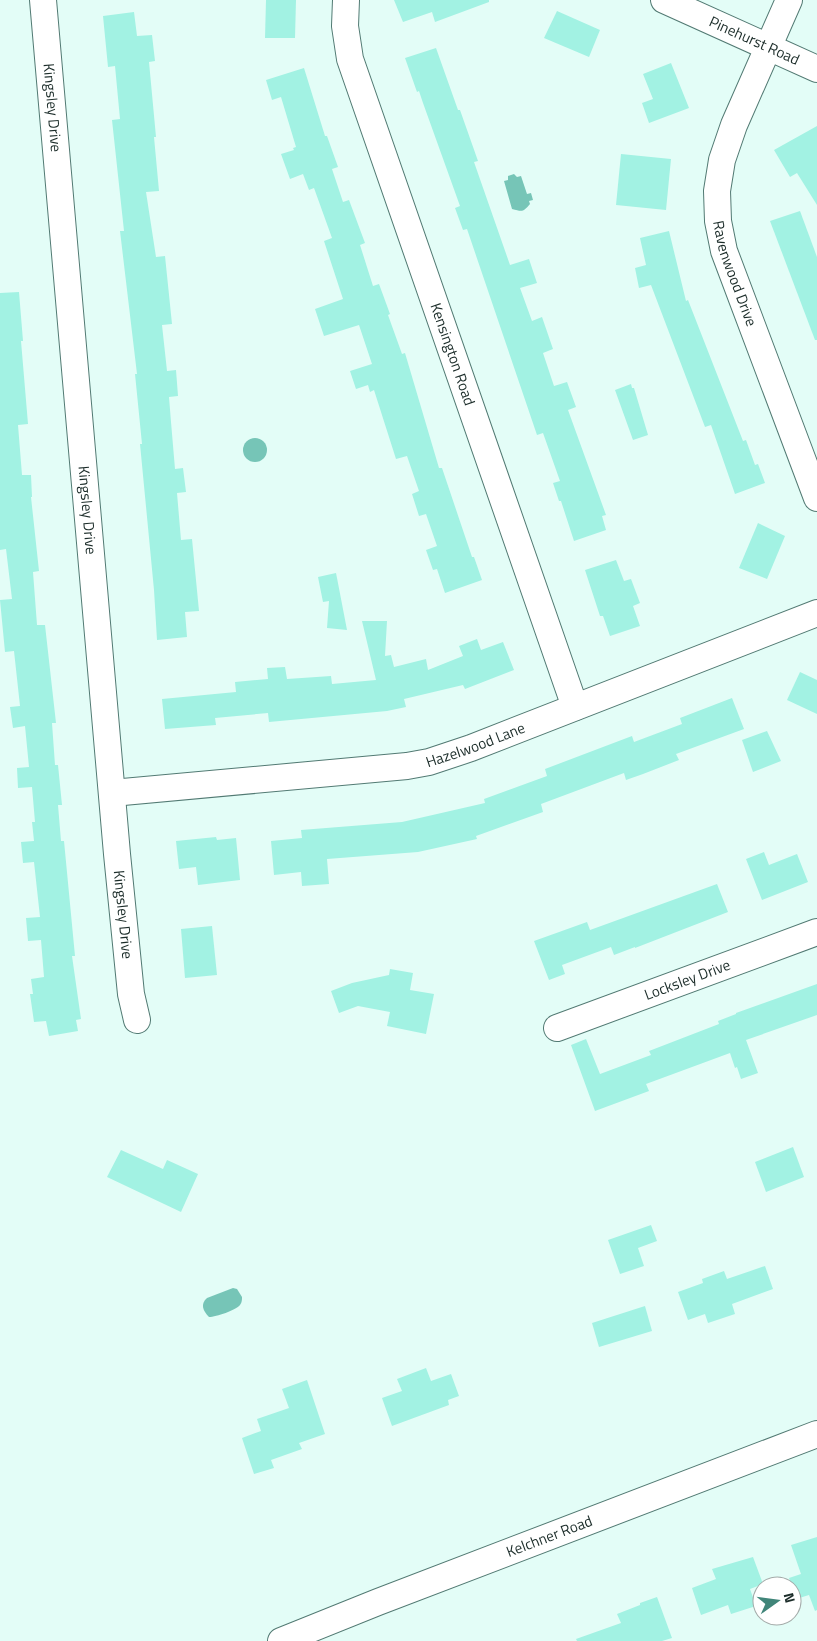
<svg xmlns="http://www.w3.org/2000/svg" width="817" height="1641" font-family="'Titillium Web',sans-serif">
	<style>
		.water { fill: #76c5b7 }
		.building { fill: #a2f2e3 }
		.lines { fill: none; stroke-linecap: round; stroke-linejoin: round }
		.street-casing { stroke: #527a73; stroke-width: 28 }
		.street { stroke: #fff; stroke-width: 26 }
		.labels { text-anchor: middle; stroke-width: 5; stroke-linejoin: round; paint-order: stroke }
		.street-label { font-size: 15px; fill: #1b2c29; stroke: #fff }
	</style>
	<rect width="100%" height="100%" fill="#e3fdf7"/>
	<g class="water">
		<path d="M 514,174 L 517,177 L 521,176 L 527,194 L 531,193 L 533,200 L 529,201 L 530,204 C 523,212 523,212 512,209 L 504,181 L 508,180 L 508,176 Z"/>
		<circle cx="255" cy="450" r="12"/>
		<path d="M 233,1288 L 237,1289 L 242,1297 C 242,1300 242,1302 240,1305 C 236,1310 216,1317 209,1317 C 203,1311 200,1304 207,1298 Z"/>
	</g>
	<g class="building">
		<path d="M 266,0 L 296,0 L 295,38 L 265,38 Z"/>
		<path d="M 394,0 L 489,0 L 489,2 L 435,22 L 432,12 L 403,22 Z"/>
		<path d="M 557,11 L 600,30 L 589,57 L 544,38 Z"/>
		<path d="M 134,12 L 137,36 L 152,35 L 155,61 L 149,62 L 156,137 L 154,137 L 159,191 L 146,192 L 156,257 L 165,256 L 172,324 L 162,325 L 167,371 L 176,370 L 178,396 L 169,397 L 171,422 L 175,469 L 183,468 L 186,492 L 177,493 L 181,540 L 192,539 L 199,611 L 185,612 L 187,637 L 157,640 L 154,590 L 140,444 L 142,444 L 135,374 L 137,374 L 120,231 L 124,231 L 112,120 L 120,119 L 115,66 L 108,67 L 103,16 Z"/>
		<path d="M 436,48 L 458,110 L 460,110 L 478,161 L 474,162 L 510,265 L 529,259 L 537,283 L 520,288 L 532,321 L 542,317 L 553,349 L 543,353 L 554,386 L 567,382 L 576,407 L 568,410 L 606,515 L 602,516 L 606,530 L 574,541 L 561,501 L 559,501 L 553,483 L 560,481 L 543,433 L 537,435 L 467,229 L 463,230 L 455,208 L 460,206 L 423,103 L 419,91 L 417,92 L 405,58 Z"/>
		<path d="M 671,63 L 689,108 L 649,123 L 642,103 L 653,99 L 643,74 Z"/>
		<path d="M 304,68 L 325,136 L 327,136 L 338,167 L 332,169 L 343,202 L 349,200 L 365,243 L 360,245 L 373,286 L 379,284 L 390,314 L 388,315 L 402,354 L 405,353 L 439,468 L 442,468 L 472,557 L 474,557 L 482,580 L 445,593 L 437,569 L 433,570 L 426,550 L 437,546 L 426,514 L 419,516 L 412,494 L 419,491 L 407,456 L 396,459 L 374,390 L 370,392 L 368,385 L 356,389 L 350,371 L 372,364 L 359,325 L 324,336 L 315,309 L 343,299 L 324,241 L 332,238 L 314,188 L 309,190 L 303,174 L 290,179 L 281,154 L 294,150 L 293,148 L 296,147 L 281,97 L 272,100 L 266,80 Z"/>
		<path d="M 817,126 L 817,205 L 797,173 L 790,177 L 774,150 Z"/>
		<path d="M 621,154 L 671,159 L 666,210 L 616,205 Z"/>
		<path d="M 800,211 L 817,257 L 817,340 L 815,340 L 770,221 Z"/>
		<path d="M 669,231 L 686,301 L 688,300 L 743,441 L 746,440 L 755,465 L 758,464 L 765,483 L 735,494 L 711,425 L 705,427 L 651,285 L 639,288 L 635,268 L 646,265 L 640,238 Z"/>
		<path d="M 19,292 L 23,341 L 21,341 L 28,424 L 18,425 L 22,475 L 31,475 L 32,497 L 31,497 L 39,571 L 33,572 L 37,625 L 45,625 L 56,723 L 52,723 L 55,765 L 58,765 L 62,805 L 58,805 L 61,841 L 64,841 L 75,956 L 72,956 L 81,1019 L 76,1020 L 78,1031 L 49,1036 L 46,1021 L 34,1022 L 30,994 L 33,994 L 31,979 L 44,977 L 41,940 L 28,941 L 26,918 L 40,917 L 34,862 L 23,863 L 21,842 L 34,841 L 32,822 L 35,822 L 32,787 L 18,788 L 17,768 L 29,767 L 25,726 L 13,728 L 10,707 L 20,706 L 14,651 L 5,652 L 0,600 L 12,599 L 6,549 L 0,550 L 0,293 Z"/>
		<path d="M 631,384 L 632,388 L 634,388 L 648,435 L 633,440 L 615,390 Z"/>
		<path d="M 758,523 L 785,536 L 767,579 L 739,568 Z"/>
		<path d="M 616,560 L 624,581 L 631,579 L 640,603 L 633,606 L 640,626 L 610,636 L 603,616 L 600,616 L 585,570 Z"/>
		<path d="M 336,573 L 337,578 L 347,630 L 327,628 L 329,601 L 323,602 L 318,577 Z"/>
		<path d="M 362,621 L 387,621 L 385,656 L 391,655 L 394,667 L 426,659 L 428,670 L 463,656 L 459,646 L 477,639 L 481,650 L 503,642 L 514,670 L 465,689 L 463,685 L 404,699 L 406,707 L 387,711 L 269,722 L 268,713 L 215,718 L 216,725 L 165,729 L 162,699 L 236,692 L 235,682 L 268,679 L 267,668 L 285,667 L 287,679 L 331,676 L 332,684 L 376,680 Z"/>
		<path d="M 800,672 L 817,680 L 817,714 L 787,700 Z"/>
		<path d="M 732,698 L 744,729 L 676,754 L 679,760 L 643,774 L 626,780 L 624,773 L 541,804 L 543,812 L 476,836 L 477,839 L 418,852 L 327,859 L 329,884 L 302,886 L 301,872 L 274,875 L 271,841 L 302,838 L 301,830 L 402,822 L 485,803 L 484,799 L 547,776 L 545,769 L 632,736 L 634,742 L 682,724 L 680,718 Z"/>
		<path d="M 767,731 L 781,761 L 753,772 L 742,740 Z"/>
		<path d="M 216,837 L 217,840 L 236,838 L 240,880 L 198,885 L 196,867 L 179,869 L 176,841 Z"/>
		<path d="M 764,852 L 769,865 L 797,854 L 808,882 L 762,900 L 746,859 Z"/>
		<path d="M 717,884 L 728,912 L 635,948 L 635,947 L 614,955 L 611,947 L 562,965 L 565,974 L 549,980 L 534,941 L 587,922 L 590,930 Z"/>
		<path d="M 212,926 L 217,975 L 185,978 L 181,929 Z"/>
		<path d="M 390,969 L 413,973 L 410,990 L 434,994 L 426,1034 L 387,1026 L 390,1012 L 358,1006 L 339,1013 L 331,991 L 352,983 L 389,975 Z"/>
		<path d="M 817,984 L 817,1015 L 746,1040 L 758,1073 L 741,1079 L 737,1067 L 735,1068 L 730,1053 L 646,1084 L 649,1091 L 595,1111 L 571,1045 L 586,1039 L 600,1074 L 651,1055 L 649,1051 L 719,1024 L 718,1021 L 736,1014 L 736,1013 Z"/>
		<path d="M 793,1147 L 804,1177 L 766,1192 L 755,1162 Z"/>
		<path d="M 121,1150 L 163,1169 L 167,1160 L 198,1174 L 181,1212 L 107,1177 Z"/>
		<path d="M 651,1225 L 657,1241 L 638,1248 L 644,1266 L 620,1274 L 608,1240 Z"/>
		<path d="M 765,1266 L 773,1289 L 732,1304 L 735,1314 L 708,1323 L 705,1314 L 688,1320 L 678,1292 L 703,1283 L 702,1279 L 724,1271 L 727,1279 Z"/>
		<path d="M 645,1306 L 652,1331 L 599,1347 L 592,1323 Z"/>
		<path d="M 426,1368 L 431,1381 L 451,1374 L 459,1396 L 448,1400 L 449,1405 L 392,1426 L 382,1398 L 402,1391 L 397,1379 Z"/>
		<path d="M 307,1380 L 325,1434 L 299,1443 L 302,1449 L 271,1460 L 274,1468 L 254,1474 L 242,1438 L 261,1431 L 257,1419 L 289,1408 L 282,1389 Z"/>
		<path d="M 817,1537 L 817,1610 L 815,1611 L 809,1595 L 796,1599 L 789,1578 L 801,1574 L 791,1545 Z"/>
		<path d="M 753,1557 L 763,1584 L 750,1589 L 756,1606 L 731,1614 L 728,1605 L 701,1615 L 692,1588 L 716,1579 L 712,1569 Z"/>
		<path d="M 657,1597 L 672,1638 L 662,1641 L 577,1641 L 576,1639 L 621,1623 L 617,1614 L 640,1605 L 640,1603 Z"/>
	</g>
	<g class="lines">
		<g class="street-casing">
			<g id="street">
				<path id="s1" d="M 43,0 L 117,854 L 131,994 L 137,1020"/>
				<path id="s2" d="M 346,0 L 345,26 L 350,59 L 575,707"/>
				<path id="s3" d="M 664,0 L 817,69"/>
				<path id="s4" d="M 789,0 L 734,125 L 722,160 L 717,191 L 718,221 L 724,251 L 817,498"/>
				<path id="s5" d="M 112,793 L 407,766 L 429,762 L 471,748 L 817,613"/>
				<path id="s6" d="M 557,1028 L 817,932"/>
				<path id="s7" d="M 281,1641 L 378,1602 L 817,1434"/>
			</g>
		</g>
		<use href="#street" class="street"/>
	</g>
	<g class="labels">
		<g class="street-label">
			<text dy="5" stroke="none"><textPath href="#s3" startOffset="99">Pinehurst Road</textPath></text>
			<text dy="5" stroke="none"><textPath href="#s1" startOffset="108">Kingsley Drive</textPath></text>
			<text dy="5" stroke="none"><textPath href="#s4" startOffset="290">Ravenwood Drive</textPath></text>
			<text dy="5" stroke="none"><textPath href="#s2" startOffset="372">Kensington Road</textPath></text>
			<text dy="5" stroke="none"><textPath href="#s1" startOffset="512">Kingsley Drive</textPath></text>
			<text dy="5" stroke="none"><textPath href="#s5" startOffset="368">Hazelwood Lane</textPath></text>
			<text dy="5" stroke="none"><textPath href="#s1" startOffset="918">Kingsley Drive</textPath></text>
			<text dy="5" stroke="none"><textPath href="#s6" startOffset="139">Locksley Drive</textPath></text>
			<text dy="5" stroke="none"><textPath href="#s7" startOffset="288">Kelchner Road</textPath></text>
		</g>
	</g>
	<g transform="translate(777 1601) rotate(76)"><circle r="24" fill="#ffffff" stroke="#a4aba9"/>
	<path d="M0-4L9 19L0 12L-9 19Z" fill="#408579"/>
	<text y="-8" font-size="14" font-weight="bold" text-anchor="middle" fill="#1b2c29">N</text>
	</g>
</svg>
